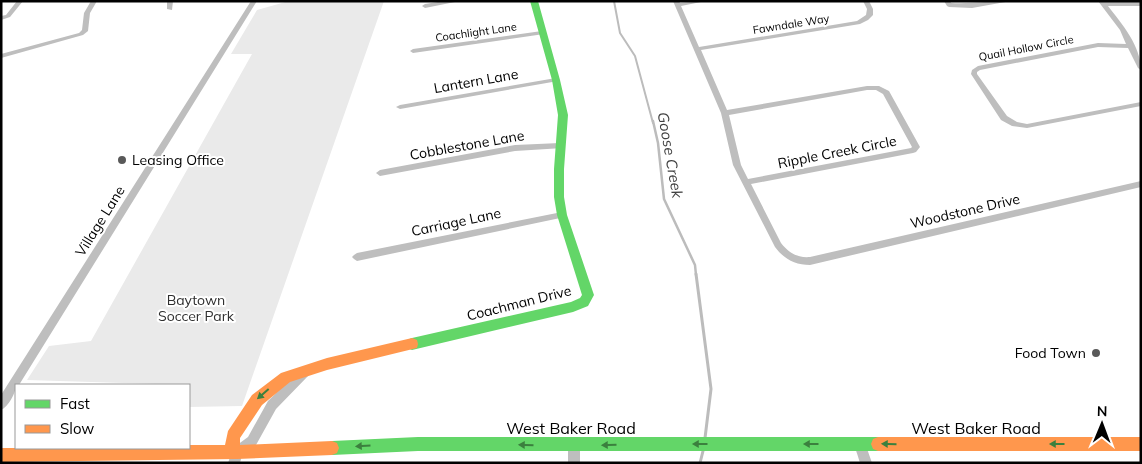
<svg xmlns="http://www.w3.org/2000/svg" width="1142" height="464" font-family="Mulish,sans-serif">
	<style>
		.green { fill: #eaeaea }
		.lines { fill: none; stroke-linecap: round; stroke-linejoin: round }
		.stream-far2 { stroke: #bcbcbc; stroke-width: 2 }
		.stream-far1 { stroke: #bcbcbc; stroke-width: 2.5 }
		.stream { stroke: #bcbcbc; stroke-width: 3 }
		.street { fill: #bebebe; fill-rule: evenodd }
		.fast { fill: #63d668; fill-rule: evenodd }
		.slow { fill: #ff974d; fill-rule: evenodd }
		.oneway { fill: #3b803e }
		.poi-dot { fill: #595959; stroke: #fff; stroke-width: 2 }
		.labels { text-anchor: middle; stroke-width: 4; stroke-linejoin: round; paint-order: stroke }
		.far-street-label { font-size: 11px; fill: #000; stroke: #fff }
		.street-label { font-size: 14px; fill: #000; stroke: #fff }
		.poi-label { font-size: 14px; fill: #000; stroke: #fff; text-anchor: start }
		.park-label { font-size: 14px; fill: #2f2f2f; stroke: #fff }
		.water-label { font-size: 15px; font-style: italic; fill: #404040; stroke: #fff }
		.near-street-label { font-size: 16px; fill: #000; stroke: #fff }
	</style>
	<rect width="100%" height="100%" fill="#fff"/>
	<path class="green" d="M 289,1 L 384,1 L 242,406 L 189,407 L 189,385 L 27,380 L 49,346 L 91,341 L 252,54 L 231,54 L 257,10 Z"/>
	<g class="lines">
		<path class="stream-far2" d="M 614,1 L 620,33 L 635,56 L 653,123"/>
		<path class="stream-far1" d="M 653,121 L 658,143 L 664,199 L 695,265 L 696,275"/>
		<g class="stream">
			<path d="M 696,274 L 711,389 L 705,438"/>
			<path d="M 700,463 L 703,451"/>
		</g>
		<g class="street">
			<path d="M 17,1 L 23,1 L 10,17 L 1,20 L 1,16 L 6,15 Z"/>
			<path d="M 91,1 L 97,1 L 90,13 L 88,31 L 83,35 L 1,58 L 1,54 L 79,33 L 82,30 L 84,13 Z"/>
			<path d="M 167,1 L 173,1 L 172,10 L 167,9 Z"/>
			<path d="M 251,1 L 257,1 L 19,385 L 16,385 C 16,393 8,407 1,410 L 1,395 Z"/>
			<path d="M 444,1 L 460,1 L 425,8 L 422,6 L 425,4 Z"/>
			<path d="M 673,1 L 679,1 L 680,3 L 706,1 L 681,6 L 699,47 L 857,21 L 866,15 L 867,9 L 863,1 L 869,1 L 873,9 L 873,15 L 868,20 L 860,24 L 701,50 L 727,110 L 867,86 L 879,86 L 889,91 L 920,147 L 916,152 L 913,153 L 751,184 L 781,243 C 789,253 797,258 810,257 L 1141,181 L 1141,187 L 810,265 C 795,265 784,259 775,247 L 733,165 L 721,113 ZM 867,90 L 876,90 L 883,94 L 912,147 L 911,148 L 748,179 L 741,165 L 729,115 Z"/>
			<path d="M 944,1 L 950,1 L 951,3 C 971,4 991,1 1011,1 L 972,8 L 949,7 L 947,6 Z"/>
			<path d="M 1098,1 L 1141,2 L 1141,6 L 1108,6 C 1122,24 1141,46 1141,70 L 1138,68 L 1128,48 L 1098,47 L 980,70 L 977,72 L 977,74 L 1007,116 L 1017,122 L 1027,124 L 1141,102 L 1141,106 L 1027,128 L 1012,126 L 1001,120 L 971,74 L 972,70 L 978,66 L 1098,43 L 1126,44 L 1120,30 Z"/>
			<path d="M 542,31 L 544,32 L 544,34 L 413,53 L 410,51 L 413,49 Z"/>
			<path d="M 556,78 L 558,79 L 558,81 L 400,109 L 396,107 L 400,105 Z"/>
			<path d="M 560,143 L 563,144 L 564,146 L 563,148 L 515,151 L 380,176 L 376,173 L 380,170 L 515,145 Z"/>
			<path d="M 562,212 L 565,213 L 566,215 L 565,217 L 357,261 L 354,259 L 352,257 L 354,255 L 357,253 Z"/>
			<path d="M 305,367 L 309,369 L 310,372 L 309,375 L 276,409 L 256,445 L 242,455 L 240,463 L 228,463 L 233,448 L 248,437 L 268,401 L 301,369 Z"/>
			<path d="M 860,438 L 864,440 L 872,463 L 860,463 L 854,444 L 856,440 Z"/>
			<path d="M 574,439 L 578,441 L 580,445 L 580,463 L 568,463 L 568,445 L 570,441 Z"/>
		</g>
		<g class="fast">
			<path d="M 530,1 L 538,1 L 560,80 L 568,115 L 564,169 L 564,197 L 567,215 L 594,295 L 588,306 L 573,312 L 412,350 L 407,348 L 406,344 L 407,340 L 412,338 L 571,302 L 580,298 L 582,295 L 557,215 L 554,197 L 554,169 L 558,115 L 552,80 Z"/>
			<path d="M 418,437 L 878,437 L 883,439 L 885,444 L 883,449 L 878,451 L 418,451 L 332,455 L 327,453 L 325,448 L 327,443 L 332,441 Z"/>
		</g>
		<g class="slow">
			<path d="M 412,338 L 417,340 L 418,344 L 417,348 L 327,370 L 290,382 L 262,405 L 240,438 L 240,445 L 332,441 L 337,443 L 339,448 L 337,453 L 332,455 L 237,459 L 1,462 L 1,448 L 189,448 L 189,445 L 225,445 L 228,431 L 252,395 L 281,373 L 327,358 Z"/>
			<path d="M 878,437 L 1141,437 L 1141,451 L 878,451 L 873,449 L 871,444 L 873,439 Z"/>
		</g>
	</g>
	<defs><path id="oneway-solid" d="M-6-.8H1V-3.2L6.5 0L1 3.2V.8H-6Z" transform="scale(1.25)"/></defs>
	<g class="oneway">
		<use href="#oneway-solid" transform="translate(263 394) rotate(139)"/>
		<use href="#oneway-solid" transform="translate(700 444) rotate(180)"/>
		<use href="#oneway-solid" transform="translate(811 444) rotate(180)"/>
		<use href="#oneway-solid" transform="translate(889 444) rotate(-179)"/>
		<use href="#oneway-solid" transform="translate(1057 444) rotate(180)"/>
		<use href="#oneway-solid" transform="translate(526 445) rotate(-179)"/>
		<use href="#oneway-solid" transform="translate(609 445) rotate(179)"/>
		<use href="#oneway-solid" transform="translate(363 446) rotate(177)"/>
	</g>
	<g class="poi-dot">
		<circle cx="122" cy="160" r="5"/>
		<circle cx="1096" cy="353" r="5"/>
	</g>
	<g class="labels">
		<g class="far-street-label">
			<text transform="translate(791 24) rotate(-9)" y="4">Fawndale Way</text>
			<text transform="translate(476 32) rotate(-8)" y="4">Coachlight Lane</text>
			<text transform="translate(1026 48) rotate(-11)" y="4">Quail Hollow Circle</text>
		</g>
		<g class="street-label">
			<text transform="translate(476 81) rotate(-10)" y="5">Lantern Lane</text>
			<text transform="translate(467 145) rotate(-10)" y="5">Cobblestone Lane</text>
			<text transform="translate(837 152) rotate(-11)" y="5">Ripple Creek Circle</text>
			<text transform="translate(965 211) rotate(-13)" y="5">Woodstone Drive</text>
			<text transform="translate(100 221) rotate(-58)" y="5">Village Lane</text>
			<text transform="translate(456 222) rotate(-12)" y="5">Carriage Lane</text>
			<text transform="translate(519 303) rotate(-14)" y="5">Coachman Drive</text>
		</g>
		<g class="poi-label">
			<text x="132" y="165">Leasing Office</text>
			<text x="1086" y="358" text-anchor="end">Food Town</text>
		</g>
		<g class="park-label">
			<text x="196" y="305">Baytown<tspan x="196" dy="16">Soccer Park</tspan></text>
		</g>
		<g class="water-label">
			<text transform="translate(670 155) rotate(80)" y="5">Goose Creek</text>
		</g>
		<g class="near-street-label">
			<text x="571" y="434">West Baker Road</text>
			<text x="976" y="434">West Baker Road</text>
		</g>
	</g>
	<rect width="1142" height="464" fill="none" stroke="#000000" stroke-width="5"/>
	<rect x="15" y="384" width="175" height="65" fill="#ffffff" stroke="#999999"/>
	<rect x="25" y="400" width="25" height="8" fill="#63d668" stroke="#999999"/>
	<text x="60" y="409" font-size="15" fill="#000000">Fast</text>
	<rect x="25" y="425" width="25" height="8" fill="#ff974d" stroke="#999999"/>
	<text x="60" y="434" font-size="15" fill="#000000">Slow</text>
	<g transform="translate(1102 424) rotate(1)" stroke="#ffffff" stroke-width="4" paint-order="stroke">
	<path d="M0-4L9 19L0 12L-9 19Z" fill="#000000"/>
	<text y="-8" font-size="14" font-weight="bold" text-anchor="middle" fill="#000000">N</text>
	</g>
</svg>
